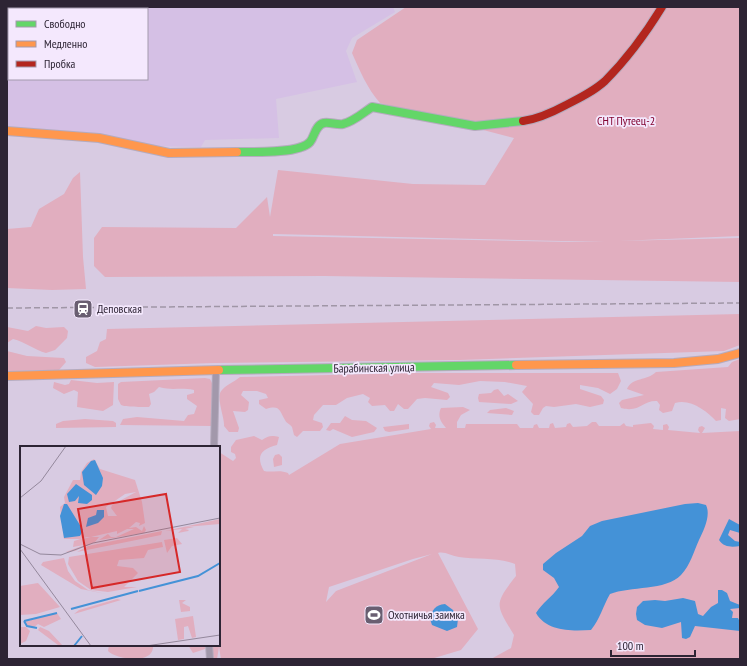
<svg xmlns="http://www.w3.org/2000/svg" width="747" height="666" font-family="'PT Sans Narrow',sans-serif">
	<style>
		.built { fill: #d5c0e5; fill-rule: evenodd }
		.green { fill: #e1aebf; fill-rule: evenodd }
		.water { fill: #4492d7 }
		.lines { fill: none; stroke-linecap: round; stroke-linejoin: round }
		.street-casing { stroke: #b5abbe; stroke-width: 8 }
		.fast-casing { stroke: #b5abbe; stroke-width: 10 }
		.slow-casing { stroke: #b5abbe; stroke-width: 10 }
		.jam-casing { stroke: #b5abbe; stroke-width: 10 }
		.street { stroke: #a298ab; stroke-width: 6 }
		.fast { stroke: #63d668; stroke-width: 8 }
		.slow { stroke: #ff974d; stroke-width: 8 }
		.jam { stroke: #b3261e; stroke-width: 8 }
		.rail { stroke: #a096a6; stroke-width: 1.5; stroke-dasharray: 6 3; stroke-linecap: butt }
		.labels { text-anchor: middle; stroke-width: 3.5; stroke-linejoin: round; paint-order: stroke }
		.park-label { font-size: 12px; fill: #820431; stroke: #f4e8fd }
		.poi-label { font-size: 12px; fill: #2d2434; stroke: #f4e8fd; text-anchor: start }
		.street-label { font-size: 12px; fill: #2d2434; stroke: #f4e8fd }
		.inset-river { fill: none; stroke: #4492d7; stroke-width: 2 }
		.inset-road { fill: none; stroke: #94889c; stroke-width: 1 }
		.view { fill: #d62828; fill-opacity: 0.15; stroke: #d62828; stroke-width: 2 }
		.inset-edge { fill: none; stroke: #2d2434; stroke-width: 2 }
	</style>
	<rect width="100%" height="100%" fill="#d8cbe2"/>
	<path class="built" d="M 7,7 L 393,7 L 395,12 L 352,38 L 346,51 L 357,82 L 276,99 L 279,138 L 205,140 L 201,147 L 152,146 L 83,132 L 7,127 ZM 9,9 L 147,9 L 147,79 L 9,79 Z"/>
	<g class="green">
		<path d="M 406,7 L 740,7 L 740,236 L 618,241 L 740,238 L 740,282 L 324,276 L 105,277 L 94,266 L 94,238 L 102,227 L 236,228 L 267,197 L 270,217 L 278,170 L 413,184 L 485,185 L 514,138 L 380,103 C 367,88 360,71 352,53 L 357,40 ZM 273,234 L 605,242 L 569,242 L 273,236 Z"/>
		<path d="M 80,172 L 83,257 L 86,289 L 52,290 L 7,288 L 7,229 L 31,227 L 39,209 L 64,194 L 73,178 Z"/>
		<path d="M 740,314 L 740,345 L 724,351 L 460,360 L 214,363 L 95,367 L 86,363 L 86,357 L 97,351 L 100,342 L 106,339 L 107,329 Z"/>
		<path d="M 36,326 L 46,328 L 64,327 L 68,331 L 67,338 L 55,350 L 46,353 C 35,350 25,342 13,339 L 7,343 L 7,327 L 28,331 Z"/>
		<path d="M 7,351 L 27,356 L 64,358 L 66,362 L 59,370 L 7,371 Z"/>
		<path d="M 740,359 L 740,419 L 729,421 L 725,418 L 726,409 L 721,408 L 721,420 L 716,421 C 707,411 690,398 675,403 L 672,411 L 663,413 L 659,410 L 660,405 L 657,401 C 643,400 640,413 621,408 L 619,403 L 622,400 L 644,395 L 627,389 C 632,377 647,381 656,372 L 728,367 L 732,362 Z"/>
		<path d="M 416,373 L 618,373 L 621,381 L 617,389 L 610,394 L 598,388 L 580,385 L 580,389 L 601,396 L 604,400 L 603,404 L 590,407 L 576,404 L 554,407 L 546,406 L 543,408 L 539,415 L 534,415 L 531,412 L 533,404 L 522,392 L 527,386 L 505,382 L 480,381 L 459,385 L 434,383 L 431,387 L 448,393 L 450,397 L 447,400 L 425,398 L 417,399 L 408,409 L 404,409 L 398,404 L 394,411 L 390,411 L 385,405 L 372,406 L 368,402 L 370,398 L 363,394 L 347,398 L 336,405 L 323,405 L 314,415 L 313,420 L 322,423 L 323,427 L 320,431 L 303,431 L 297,437 L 294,435 L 292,427 C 290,424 286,423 285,420 C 279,410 280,405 266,409 L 259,404 L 259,400 L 268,398 L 266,394 L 257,391 L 243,391 L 241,395 L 249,402 L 248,410 L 245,412 L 233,411 L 239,428 L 238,432 L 229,432 L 224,426 C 225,418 215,396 222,390 C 226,385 234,382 240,377 Z"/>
		<path d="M 205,378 L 210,379 L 213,385 L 212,426 L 120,425 L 123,419 L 137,417 L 184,421 L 188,415 L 194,414 L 197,406 L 187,399 L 187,395 L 194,393 L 194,390 C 180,387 173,391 159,387 L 154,392 L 149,394 L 151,404 L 149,407 C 143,407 125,407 121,405 L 118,399 L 118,384 L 121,382 Z"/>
		<path d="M 71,380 L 97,383 L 114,382 L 113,405 L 103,411 L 77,407 L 78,392 L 74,390 L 64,394 L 53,388 L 54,382 L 65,385 L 69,384 Z"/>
		<path d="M 498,389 L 504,396 L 508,394 L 518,401 L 511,404 L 479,402 L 478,398 L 479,394 L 491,393 L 494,390 Z"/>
		<path d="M 463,407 L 470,410 L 461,415 L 457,422 L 457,428 L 465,428 L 466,424 L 517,424 L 520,428 L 533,428 L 534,425 L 537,424 L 539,428 L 549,428 L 550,424 L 553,423 L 555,428 L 566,427 L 567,424 L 570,423 L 573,427 L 587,426 L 592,422 L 596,422 L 599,426 L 620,426 L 624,423 L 626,426 L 633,427 L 633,425 L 651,423 L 654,426 L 653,429 L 663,430 L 663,425 L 667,424 L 669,427 L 668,430 L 700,433 L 698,430 L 699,427 L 702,426 L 705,428 L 702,433 L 740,431 L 740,659 L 491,659 L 511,648 L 514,635 C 496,605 493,605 516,576 L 515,564 C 497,557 477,560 459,557 C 452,556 444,551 438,553 L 478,629 L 461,650 L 431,659 L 221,659 L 219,647 L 217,659 L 213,659 L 212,645 L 219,645 L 219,496 L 221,493 L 219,490 L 219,452 L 233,461 L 236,458 L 235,454 L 231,452 L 231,447 L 236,440 L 254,436 L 262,440 C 268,436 271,435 279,437 L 277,445 C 262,449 255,455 264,471 C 272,473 279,469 288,473 L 289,475 L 340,444 L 431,429 L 429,426 L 430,423 L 434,422 L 436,425 L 435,428 L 446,428 C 441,422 437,417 441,408 ZM 432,554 L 336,591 L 326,602 L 329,587 L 413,559 Z"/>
		<path d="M 506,408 L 514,411 L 512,415 L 487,413 L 490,410 Z"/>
		<path d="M 345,416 L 352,420 L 366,421 L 377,428 L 374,432 L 352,437 L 333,429 L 330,431 L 326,430 L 331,423 L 340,423 Z"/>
		<path d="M 85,419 L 113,421 L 116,423 L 116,427 L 56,428 L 56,424 L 63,421 Z"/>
		<path d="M 409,424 L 409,429 L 389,432 L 385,431 L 383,427 Z"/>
		<path d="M 279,454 L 282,457 L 282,465 L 274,467 L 273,459 L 275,455 Z"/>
		<path d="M 109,645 L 127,645 L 130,647 L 134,645 L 153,645 C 155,666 115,659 108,651 Z"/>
		<path d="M 188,645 L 205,645 L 205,649 L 193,653 Z"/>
	</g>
	<g class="water">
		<path d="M 698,503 L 706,505 C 711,515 704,530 699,540 C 694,551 690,566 681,575 C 666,591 630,586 610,594 C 603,606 600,619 591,630 C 572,631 547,632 536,613 C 542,603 552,597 559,587 L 554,578 L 543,570 L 543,564 L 556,553 L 582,536 L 590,526 L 602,521 L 685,504 Z"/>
		<path d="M 729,519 L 740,525 L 740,533 L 730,530 L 728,535 L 735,541 L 740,542 L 740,546 C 733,547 724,548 719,540 Z"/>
		<path d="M 718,590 L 722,590 L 727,593 L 730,601 L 740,605 L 740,608 L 730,609 L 733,612 L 732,618 L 738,618 L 740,622 L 740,631 L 695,626 L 690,637 L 686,639 L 682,638 L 681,622 L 662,628 L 645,625 L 637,620 L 636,614 L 637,607 L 643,601 L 655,600 L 665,601 L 683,598 L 695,601 L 698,614 L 703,616 L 711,607 L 718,603 Z"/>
		<path d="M 445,604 L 453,610 L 458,619 L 457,627 L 447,631 L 432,625 L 430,619 C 432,610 435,605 445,604 Z"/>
	</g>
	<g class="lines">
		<g class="street-casing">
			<g id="street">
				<path d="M 214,447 L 216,370"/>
				<path d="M 209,645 L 210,659"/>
			</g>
		</g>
		<g class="fast-casing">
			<g id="fast">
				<path d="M 237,152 C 253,152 299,154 310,142 C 315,136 315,125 324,123 C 330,122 337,125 343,124 C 353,122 363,113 372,107 L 475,126 L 523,121"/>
				<path d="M 219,370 L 516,365"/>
			</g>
		</g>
		<g class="slow-casing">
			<g id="slow">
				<path d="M 7,131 L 99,138 L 169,153 L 237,152"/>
				<path d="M 516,365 L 674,363 L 718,359 L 740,353"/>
				<path d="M 7,376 L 219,370"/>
			</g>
		</g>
		<g class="jam-casing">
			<path id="jam" d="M 523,121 C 538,119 553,112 566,105 C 580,98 594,91 605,81 C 627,59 646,33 662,7"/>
		</g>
		<use href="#street" class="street"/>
		<use href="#fast" class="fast"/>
		<use href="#slow" class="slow"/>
		<use href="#jam" class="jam"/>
		<path class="rail" d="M 7,308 L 740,303"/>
	</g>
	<defs>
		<g id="station-square" transform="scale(1)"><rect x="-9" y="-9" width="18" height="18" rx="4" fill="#695e71" stroke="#f4e8fd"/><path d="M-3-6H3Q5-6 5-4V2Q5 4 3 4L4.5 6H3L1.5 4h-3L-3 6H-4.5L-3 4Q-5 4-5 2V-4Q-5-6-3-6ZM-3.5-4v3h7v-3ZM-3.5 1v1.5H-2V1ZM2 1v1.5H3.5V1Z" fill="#fff"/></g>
		<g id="stadium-square" transform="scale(1)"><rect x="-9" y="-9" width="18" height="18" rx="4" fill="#695e71" stroke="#f4e8fd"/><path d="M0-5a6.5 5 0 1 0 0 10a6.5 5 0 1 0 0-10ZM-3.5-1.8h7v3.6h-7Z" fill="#fff"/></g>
	</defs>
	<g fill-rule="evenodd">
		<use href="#station-square" x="83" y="309"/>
		<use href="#stadium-square" x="374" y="615"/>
	</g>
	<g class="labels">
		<g class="park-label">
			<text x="626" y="125">СНТ Путеец-2</text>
		</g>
		<g class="poi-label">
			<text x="97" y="313">Деповская</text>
			<text x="388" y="619">Охотничья заимка</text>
		</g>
		<g class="street-label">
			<text transform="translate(374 368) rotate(-1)" y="4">Барабинская улица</text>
		</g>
	</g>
	<g transform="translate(20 446)">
		<rect width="200" height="200" fill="#d8cbe2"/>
		<path d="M 74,13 L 80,23 L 115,34 L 122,56 L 125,77 L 119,80 L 120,77 L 116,76 L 109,82 L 116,81 L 122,85 L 124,80 L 126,84 L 124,87 L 79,94 L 88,88 L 91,91 L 96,91 L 114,83 L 107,83 L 109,82 L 97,88 L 97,85 L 62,93 L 44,93 L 40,61 L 45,57 L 44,51 L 53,34 L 60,34 L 61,26 L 67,17 ZM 116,46 L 92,59 L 91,62 L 97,70 L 88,70 L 86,61 L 105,48 ZM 200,73 L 200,78 L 165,81 L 174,81 L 165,83 L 169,84 L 168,85 L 158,87 L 162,83 L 145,85 ZM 142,85 L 141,89 L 57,106 L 68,100 ZM 67,91 L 79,91 L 75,96 L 55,105 L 49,106 L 46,106 L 64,99 L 53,101 L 54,95 ZM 157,92 L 162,98 L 152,100 L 147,107 L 144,94 ZM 142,96 L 143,101 L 128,104 L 124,112 L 99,114 L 97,120 L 113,122 L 118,127 L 104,141 L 117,141 L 88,146 L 71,144 L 58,135 L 48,118 L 49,111 ZM 44,112 L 48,125 L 55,135 L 68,144 L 86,148 L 61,143 L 21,119 L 23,116 ZM 18,137 L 40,161 L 16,168 L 0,169 L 0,140 ZM 97,153 L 101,154 L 54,168 L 59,164 ZM 159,154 L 166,154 L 162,157 L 170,161 L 170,165 L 161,166 ZM 37,167 L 41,173 L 24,181 L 18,178 L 14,181 L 9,180 L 4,176 ZM 173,170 L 176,191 L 172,192 L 168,180 L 164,181 L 164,193 L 158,194 L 155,173 ZM 0,181 L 6,181 L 10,185 L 6,195 L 0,198 ZM 20,181 L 29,185 L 43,200 L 38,199 L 18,184 Z" fill="#e1aebf" fill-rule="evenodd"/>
		<path d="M 75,14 L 83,32 L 82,40 L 76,49 L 64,39 L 62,26 L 71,15 ZM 56,38 L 72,49 L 72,54 L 67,58 L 58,57 L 59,50 L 55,55 L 49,56 L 47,48 ZM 44,58 L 47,58 L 63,84 L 60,90 L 44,92 L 40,70 ZM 77,64 L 84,64 L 84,71 L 78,77 L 66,81 L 68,72 L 76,69 Z" fill="#4492d7"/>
		<path class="inset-river" d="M 119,145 L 178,130 L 200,117M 51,163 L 118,145M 4,175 L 37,167M 4,175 L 7,180 L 17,182M 54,200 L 62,190"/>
		<path class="inset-road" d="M 0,52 L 21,35 L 46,0M 0,98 L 20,108 L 41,109 L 73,97 L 200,72M 0,103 L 71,200M 126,200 L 200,189"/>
		<path class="view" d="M 146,48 L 160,126 L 72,142 L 58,63 Z"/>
		<rect width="200" height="200" class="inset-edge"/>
	</g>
	<rect width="747" height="666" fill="none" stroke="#2d2434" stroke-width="16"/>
	<rect x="8" y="8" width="140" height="72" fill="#f4e8fd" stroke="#a49aad"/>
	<rect x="16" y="21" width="20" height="6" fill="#63d668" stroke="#a49aad"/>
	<text x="44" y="28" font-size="12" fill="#2d2434">Свободно</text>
	<rect x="16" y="41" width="20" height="6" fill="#ff974d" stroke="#a49aad"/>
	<text x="44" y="48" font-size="12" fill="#2d2434">Медленно</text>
	<rect x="16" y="61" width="20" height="6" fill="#b3261e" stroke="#a49aad"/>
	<text x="44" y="68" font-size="12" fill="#2d2434">Пробка</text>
	<path d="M611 650v6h84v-6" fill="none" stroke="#2d2434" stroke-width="2"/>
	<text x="617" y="650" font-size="12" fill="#2d2434" stroke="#f4e8fd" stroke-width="3" paint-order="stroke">100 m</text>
</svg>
